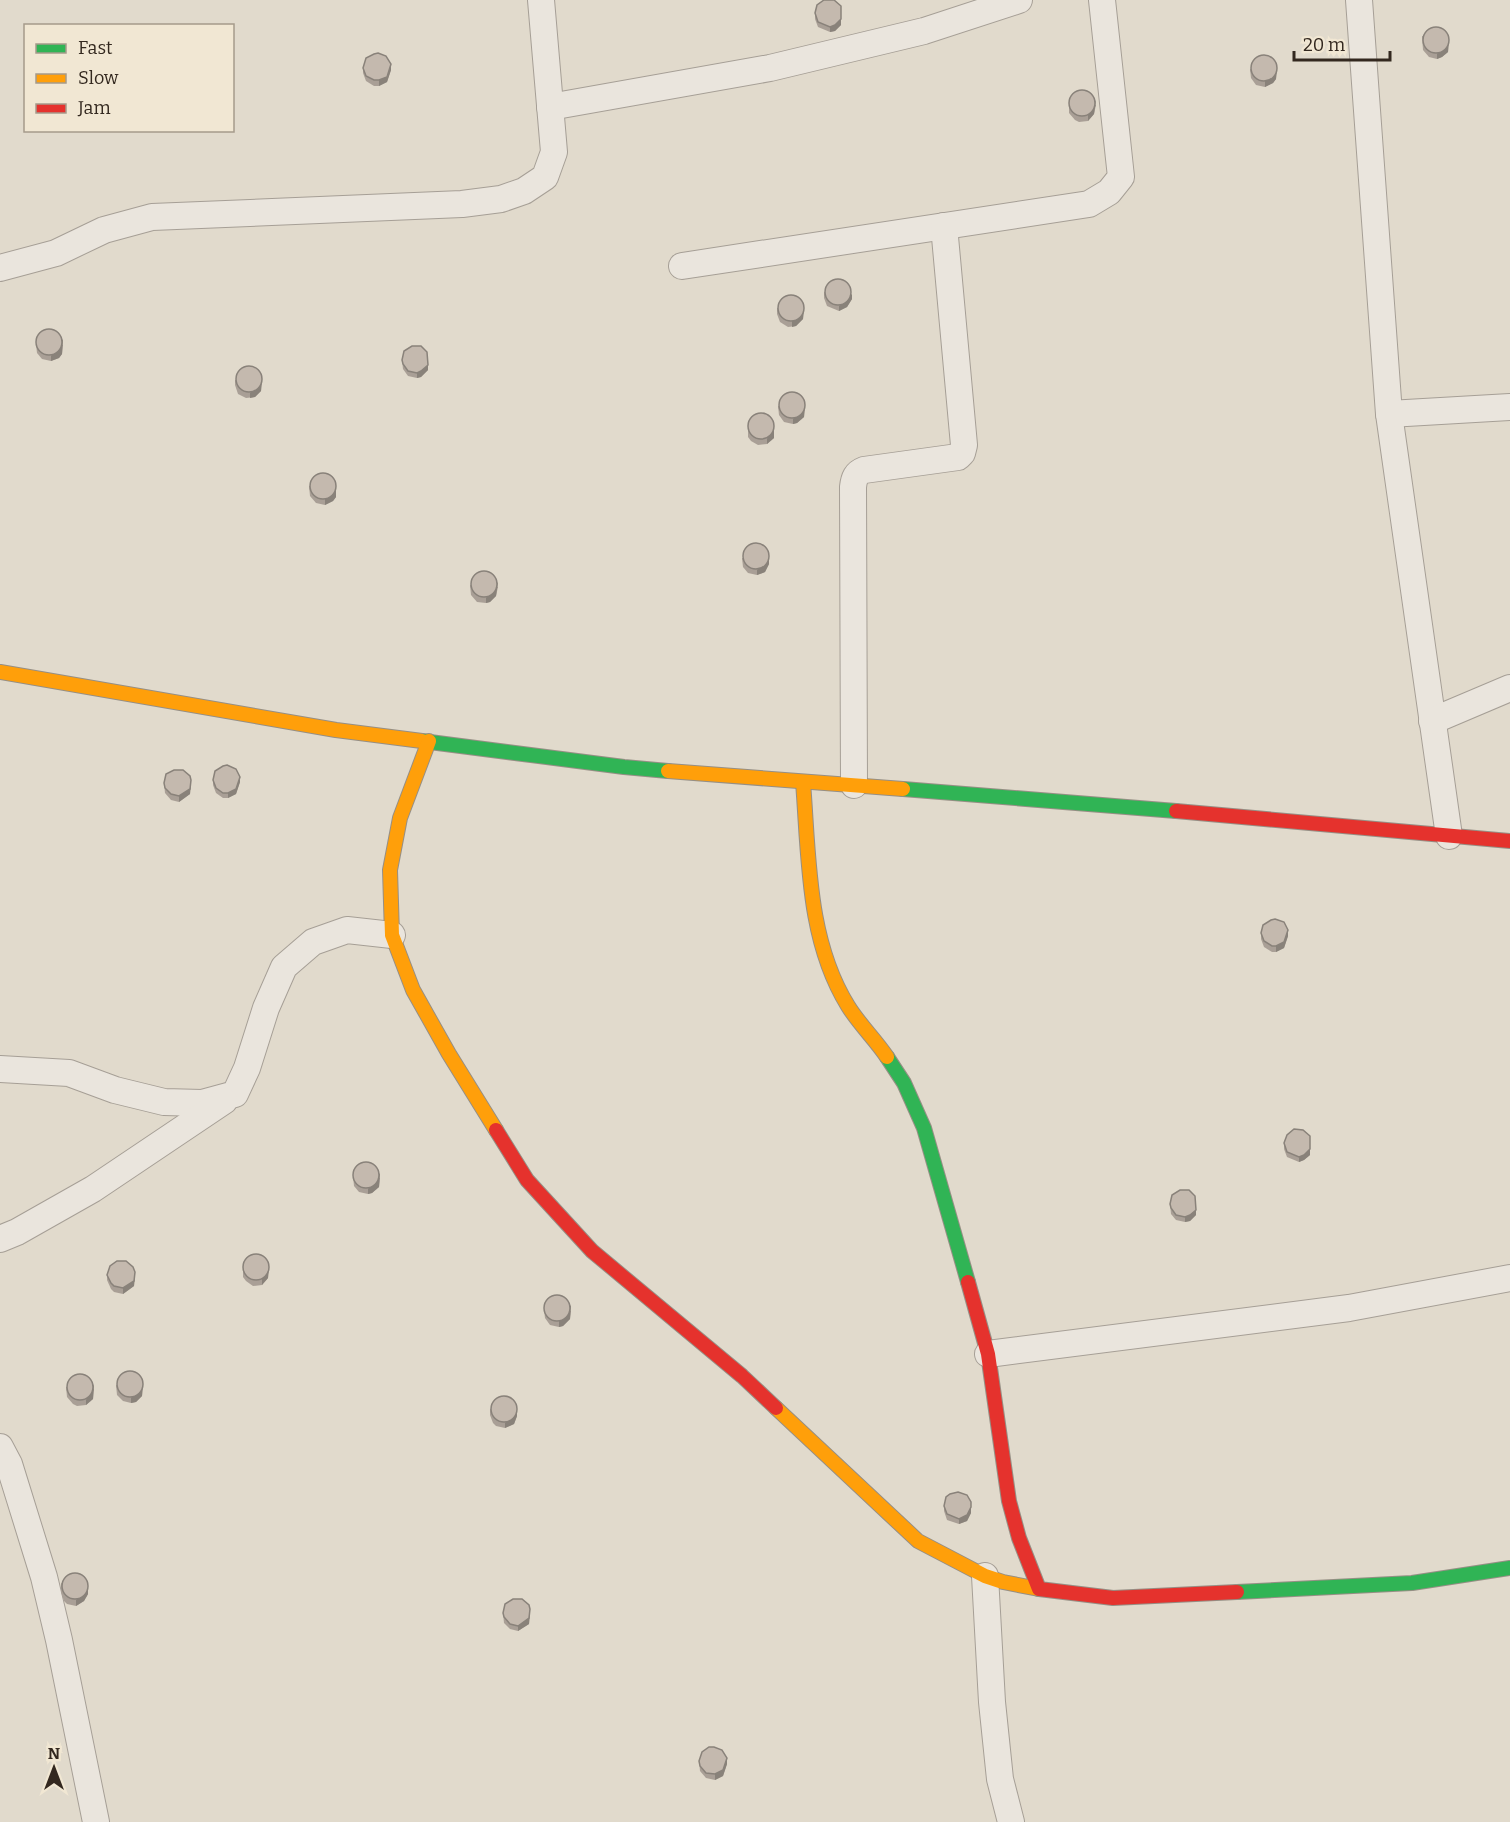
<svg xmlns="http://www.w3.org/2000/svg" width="1510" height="1822" font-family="Bitter,serif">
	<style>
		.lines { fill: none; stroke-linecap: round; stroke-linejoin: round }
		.street-casing { stroke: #a69f96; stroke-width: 28 }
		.fast-casing { stroke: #968f85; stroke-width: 16 }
		.slow-casing { stroke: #968f85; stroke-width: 16 }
		.jam-casing { stroke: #968f85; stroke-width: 16 }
		.street { stroke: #eae5dd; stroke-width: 26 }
		.fast { stroke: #30b455; stroke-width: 14 }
		.slow { stroke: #ff9f0a; stroke-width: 14 }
		.jam { stroke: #e5322d; stroke-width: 14 }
		.wall { fill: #a99f96 }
		.shaded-wall { fill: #89827a }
		.building { fill: #c4b9ae; stroke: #89827a; stroke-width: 1.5 }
	</style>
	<rect width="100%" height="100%" fill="#e1dacc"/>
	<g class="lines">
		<g class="street-casing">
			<g id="street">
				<path d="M 1359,0 L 1389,414 L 1449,836"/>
				<path d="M 550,107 L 770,68 L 924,31 L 1019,0"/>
				<path d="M 682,266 L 1089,204 L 1109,192 L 1121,177 L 1102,0"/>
				<path d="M 0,268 L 56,253 L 104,230 L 152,217 L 462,204 L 501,199 L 524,191 L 545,177 L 554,152 L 541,0"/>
				<path d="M 1389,414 L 1510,407"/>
				<path d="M 1432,721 L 1510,688"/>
				<path d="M 854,785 L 853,487 C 854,478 856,473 864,470 L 958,457 L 962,453 L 964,445 L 944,226"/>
				<path d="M 0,1069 L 69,1073 L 115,1090 L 164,1102 L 202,1103 L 235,1094 L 247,1068 L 266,1008 L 284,967 L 313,942 L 347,930 L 392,935"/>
				<path d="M 0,1239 L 17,1232 L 93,1189 L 224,1101"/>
				<path d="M 988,1354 L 1349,1308 L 1510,1278"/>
				<path d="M 0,1447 L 9,1464 L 44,1577 L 59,1640 L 96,1822"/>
				<path d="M 985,1576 L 992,1702 L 1000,1779 L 1011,1822"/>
			</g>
		</g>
		<g class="fast-casing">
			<g id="fast">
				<path d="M 422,741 L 624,767 L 668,771"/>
				<path d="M 903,789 L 1176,811"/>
				<path d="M 887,1057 L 904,1083 L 924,1128 L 968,1282"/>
				<path d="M 1237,1592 L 1412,1583 L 1510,1568"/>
			</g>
		</g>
		<g class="slow-casing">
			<g id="slow">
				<path d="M 0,672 L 336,730 L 422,741"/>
				<path d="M 429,741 L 400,818 L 390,870 L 392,935 L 413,990 L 449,1054 L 496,1130"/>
				<path d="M 668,771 L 903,789"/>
				<path d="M 803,782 C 809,857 807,940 848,1006 C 859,1024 875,1039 887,1057"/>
				<path d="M 776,1408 L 918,1541 L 985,1576 L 1003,1582 L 1039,1589"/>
			</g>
		</g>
		<g class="jam-casing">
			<g id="jam">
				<path d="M 1176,811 L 1510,841"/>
				<path d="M 496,1130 L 527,1180 L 592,1251 L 742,1376 L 776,1408"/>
				<path d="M 968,1282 L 988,1354 L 1009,1501 L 1019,1538 L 1039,1589 L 1113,1598 L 1237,1592"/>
			</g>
		</g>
		<use href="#street" class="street"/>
		<use href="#fast" class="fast"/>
		<use href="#slow" class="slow"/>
		<use href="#jam" class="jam"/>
	</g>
	<g class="wall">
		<path d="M 815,13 L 841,25 L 835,31 L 830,32 L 818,27 L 815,19 Z"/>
		<path d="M 1422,36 L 1449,42 L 1448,52 L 1442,57 L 1437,59 L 1429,57 L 1423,50 Z"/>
		<path d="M 363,68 L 391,70 L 387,82 L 379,86 L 374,86 L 366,81 L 363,73 Z"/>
		<path d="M 1250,69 L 1277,71 L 1276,79 L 1273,83 L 1265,87 L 1256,85 L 1251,78 Z"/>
		<path d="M 1069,99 L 1096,105 L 1094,114 L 1088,121 L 1079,122 L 1075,120 L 1069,113 Z"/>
		<path d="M 824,292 L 852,299 L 847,307 L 839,311 L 827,306 L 824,298 Z"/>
		<path d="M 777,308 L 804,311 L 803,319 L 796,326 L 788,327 L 780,322 L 777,314 Z"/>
		<path d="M 36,344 L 63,345 L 62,354 L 59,358 L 51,361 L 42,359 L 37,353 Z"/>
		<path d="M 402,360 L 428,370 L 421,377 L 417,378 L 408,376 L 403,369 Z"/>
		<path d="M 235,380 L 262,382 L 261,391 L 255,397 L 246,398 L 238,394 L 235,385 Z"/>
		<path d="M 778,406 L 805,408 L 804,417 L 797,423 L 793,424 L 784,422 L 779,415 Z"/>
		<path d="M 748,422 L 774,429 L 774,438 L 767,444 L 758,445 L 751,441 L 748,437 Z"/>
		<path d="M 309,486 L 336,488 L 336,497 L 333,501 L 325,505 L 316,503 L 310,496 Z"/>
		<path d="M 742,558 L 769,564 L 765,572 L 757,575 L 748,573 L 743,567 Z"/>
		<path d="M 470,585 L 498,587 L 496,596 L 490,602 L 486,603 L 477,602 L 471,595 Z"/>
		<path d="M 213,780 L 240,782 L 236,794 L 228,798 L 223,798 L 216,793 L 213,785 Z"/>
		<path d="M 164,783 L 191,785 L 190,794 L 179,802 L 171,800 L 165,793 Z"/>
		<path d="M 1261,933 L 1288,936 L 1284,948 L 1276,952 L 1272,952 L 1264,947 L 1261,939 Z"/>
		<path d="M 1284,1143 L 1310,1155 L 1304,1160 L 1299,1162 L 1287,1157 L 1284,1149 Z"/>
		<path d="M 353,1176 L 380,1178 L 379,1187 L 372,1193 L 368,1194 L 359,1192 L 354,1186 Z"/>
		<path d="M 1170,1204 L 1196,1215 L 1190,1221 L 1185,1222 L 1176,1220 L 1171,1214 Z"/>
		<path d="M 243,1263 L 269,1269 L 268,1278 L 262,1285 L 253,1286 L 246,1281 L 243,1277 Z"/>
		<path d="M 107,1275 L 135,1277 L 134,1286 L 123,1294 L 114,1292 L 111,1289 L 107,1280 Z"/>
		<path d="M 544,1309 L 571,1311 L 570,1319 L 563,1326 L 559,1327 L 550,1325 L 545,1318 Z"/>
		<path d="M 116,1385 L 143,1387 L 142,1396 L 136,1402 L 131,1403 L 123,1401 L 117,1395 Z"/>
		<path d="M 66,1387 L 94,1389 L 93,1399 L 86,1405 L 77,1406 L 73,1404 L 67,1397 Z"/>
		<path d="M 490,1409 L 517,1416 L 514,1424 L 505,1428 L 496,1426 L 493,1423 L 490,1415 Z"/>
		<path d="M 944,1506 L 971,1513 L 967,1521 L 959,1524 L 947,1520 L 944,1511 Z"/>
		<path d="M 61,1583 L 88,1594 L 84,1601 L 76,1606 L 67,1604 L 64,1601 L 61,1592 Z"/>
		<path d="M 503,1613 L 530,1615 L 529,1624 L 518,1631 L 510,1629 L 504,1623 Z"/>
		<path d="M 699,1761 L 727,1764 L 723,1776 L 715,1780 L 706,1778 L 700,1771 Z"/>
	</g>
	<g class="shaded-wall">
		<path d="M 841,19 L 841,25 L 835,31 L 830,32 L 830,27 Z"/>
		<path d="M 1449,37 L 1448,52 L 1442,57 L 1437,59 L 1437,54 Z"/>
		<path d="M 391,64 L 391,70 L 387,82 L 379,86 L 379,80 Z"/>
		<path d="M 1277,65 L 1276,79 L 1273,83 L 1265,87 L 1265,81 Z"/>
		<path d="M 1096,100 L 1094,114 L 1088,121 L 1088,115 Z"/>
		<path d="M 852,294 L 852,299 L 847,307 L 839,311 L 839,306 Z"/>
		<path d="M 804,305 L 803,319 L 796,326 L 792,327 L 792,321 Z"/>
		<path d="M 63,339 L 62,354 L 59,358 L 51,361 L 51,356 Z"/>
		<path d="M 428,365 L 428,370 L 421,377 L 417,378 L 417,373 Z"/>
		<path d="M 262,377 L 261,391 L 255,397 L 250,398 L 250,393 Z"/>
		<path d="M 805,403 L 804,417 L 797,423 L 793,424 L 793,419 Z"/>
		<path d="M 774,423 L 774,438 L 767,444 L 767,439 Z"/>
		<path d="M 336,483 L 336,497 L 333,501 L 325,505 L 325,499 Z"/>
		<path d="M 769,558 L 769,564 L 765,572 L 757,575 L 757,570 Z"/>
		<path d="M 498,582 L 496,596 L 490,602 L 486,603 L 486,598 Z"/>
		<path d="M 240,777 L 240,782 L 236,794 L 228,798 L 228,793 Z"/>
		<path d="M 191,780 L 190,794 L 179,802 L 179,796 Z"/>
		<path d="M 1288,930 L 1288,936 L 1284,948 L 1276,952 L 1276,946 Z"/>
		<path d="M 1310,1149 L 1310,1155 L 1304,1160 L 1299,1162 L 1299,1157 Z"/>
		<path d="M 380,1173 L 379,1187 L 372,1193 L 368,1194 L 368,1189 Z"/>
		<path d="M 1196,1210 L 1196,1215 L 1190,1221 L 1185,1222 L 1185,1217 Z"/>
		<path d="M 269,1264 L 268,1278 L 262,1285 L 262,1279 Z"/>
		<path d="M 135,1272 L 134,1286 L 123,1294 L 123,1288 Z"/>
		<path d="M 571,1305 L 570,1319 L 563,1326 L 559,1327 L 559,1321 Z"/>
		<path d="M 143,1381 L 142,1396 L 136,1402 L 131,1403 L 131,1398 Z"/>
		<path d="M 94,1384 L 93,1399 L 86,1405 L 86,1400 Z"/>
		<path d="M 517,1411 L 517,1416 L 514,1424 L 505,1428 L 505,1423 Z"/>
		<path d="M 971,1507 L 971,1513 L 967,1521 L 959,1524 L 959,1519 Z"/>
		<path d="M 88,1588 L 88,1594 L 84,1601 L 76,1606 L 76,1600 Z"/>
		<path d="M 530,1609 L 529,1624 L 518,1631 L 518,1626 Z"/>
		<path d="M 727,1758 L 727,1764 L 723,1776 L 715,1780 L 715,1774 Z"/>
	</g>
	<g class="building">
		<path d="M 824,0 L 834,0 L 841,6 L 841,19 L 835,25 L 830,27 L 818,22 L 815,13 L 817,5 Z"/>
		<circle cx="1436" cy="40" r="13"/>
		<path d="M 378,53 L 386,56 L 391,64 L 387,77 L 379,80 L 374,80 L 366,76 L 363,68 L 366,58 L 374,54 Z"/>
		<circle cx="1264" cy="68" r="13"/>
		<circle cx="1082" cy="103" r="13"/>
		<circle cx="838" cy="292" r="13"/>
		<circle cx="791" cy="308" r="13"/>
		<circle cx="49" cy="342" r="13"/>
		<path d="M 412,346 L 421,346 L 427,352 L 428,365 L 421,371 L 417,373 L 408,371 L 403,364 L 402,360 L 404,351 Z"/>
		<circle cx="249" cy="379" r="13"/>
		<circle cx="792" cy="405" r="13"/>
		<circle cx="761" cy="426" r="13"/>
		<circle cx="323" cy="486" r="13"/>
		<circle cx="756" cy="556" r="13"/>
		<circle cx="484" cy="584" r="13"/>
		<path d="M 227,765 L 236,769 L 240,777 L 236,789 L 228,793 L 223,793 L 216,788 L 213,780 L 215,771 L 223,766 Z"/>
		<path d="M 174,770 L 183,770 L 190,776 L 191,780 L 190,789 L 179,796 L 171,794 L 165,788 L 164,783 L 166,774 Z"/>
		<path d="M 1275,919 L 1284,922 L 1288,930 L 1284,942 L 1276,946 L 1272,946 L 1264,941 L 1261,933 L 1263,925 L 1271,920 Z"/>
		<path d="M 1294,1129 L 1303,1130 L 1310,1136 L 1310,1149 L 1304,1155 L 1299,1157 L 1287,1152 L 1284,1143 L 1287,1135 Z"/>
		<circle cx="366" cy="1175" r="13"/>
		<path d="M 1180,1190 L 1189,1190 L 1195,1196 L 1196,1210 L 1190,1215 L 1185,1217 L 1176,1215 L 1171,1208 L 1170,1204 L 1172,1195 Z"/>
		<circle cx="256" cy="1267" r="13"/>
		<path d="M 117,1261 L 126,1261 L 133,1267 L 135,1272 L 134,1281 L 123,1288 L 114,1286 L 111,1283 L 107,1275 L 110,1266 Z"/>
		<circle cx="557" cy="1308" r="13"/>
		<circle cx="130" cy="1384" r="13"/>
		<circle cx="80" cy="1387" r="13"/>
		<circle cx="504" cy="1409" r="13"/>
		<path d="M 958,1492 L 967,1495 L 971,1502 L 971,1507 L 967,1515 L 959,1519 L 947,1514 L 944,1506 L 946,1497 L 950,1494 Z"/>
		<circle cx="75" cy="1586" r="13"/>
		<path d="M 513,1599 L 522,1599 L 529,1605 L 530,1609 L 529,1618 L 518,1626 L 510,1624 L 504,1617 L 503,1613 L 505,1604 Z"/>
		<path d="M 709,1747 L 714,1747 L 722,1750 L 727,1758 L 723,1770 L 715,1774 L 706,1773 L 700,1766 L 699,1761 L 702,1752 Z"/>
	</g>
	<rect x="24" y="24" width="210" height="108" fill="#f1e7d3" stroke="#a59b8b" stroke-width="1.5"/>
	<rect x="36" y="44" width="30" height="9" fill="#30b455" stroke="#a59b8b" stroke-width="1.5"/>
	<text x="78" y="54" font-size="18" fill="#33281f">Fast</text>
	<rect x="36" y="74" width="30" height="9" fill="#ff9f0a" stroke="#a59b8b" stroke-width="1.5"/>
	<text x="78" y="84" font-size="18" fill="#33281f">Slow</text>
	<rect x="36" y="104" width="30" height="9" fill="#e5322d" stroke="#a59b8b" stroke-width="1.5"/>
	<text x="78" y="114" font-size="18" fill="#33281f">Jam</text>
	<g transform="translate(54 1768)" stroke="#f1e7d3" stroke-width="4.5" paint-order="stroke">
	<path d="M0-4.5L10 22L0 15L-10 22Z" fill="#33281f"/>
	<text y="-9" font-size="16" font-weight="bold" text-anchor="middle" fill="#33281f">N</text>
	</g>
	<path d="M1294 51v9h96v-9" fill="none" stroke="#33281f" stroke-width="3"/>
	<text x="1303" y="51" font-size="18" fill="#33281f" stroke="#f1e7d3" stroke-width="4.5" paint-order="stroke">20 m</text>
</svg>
